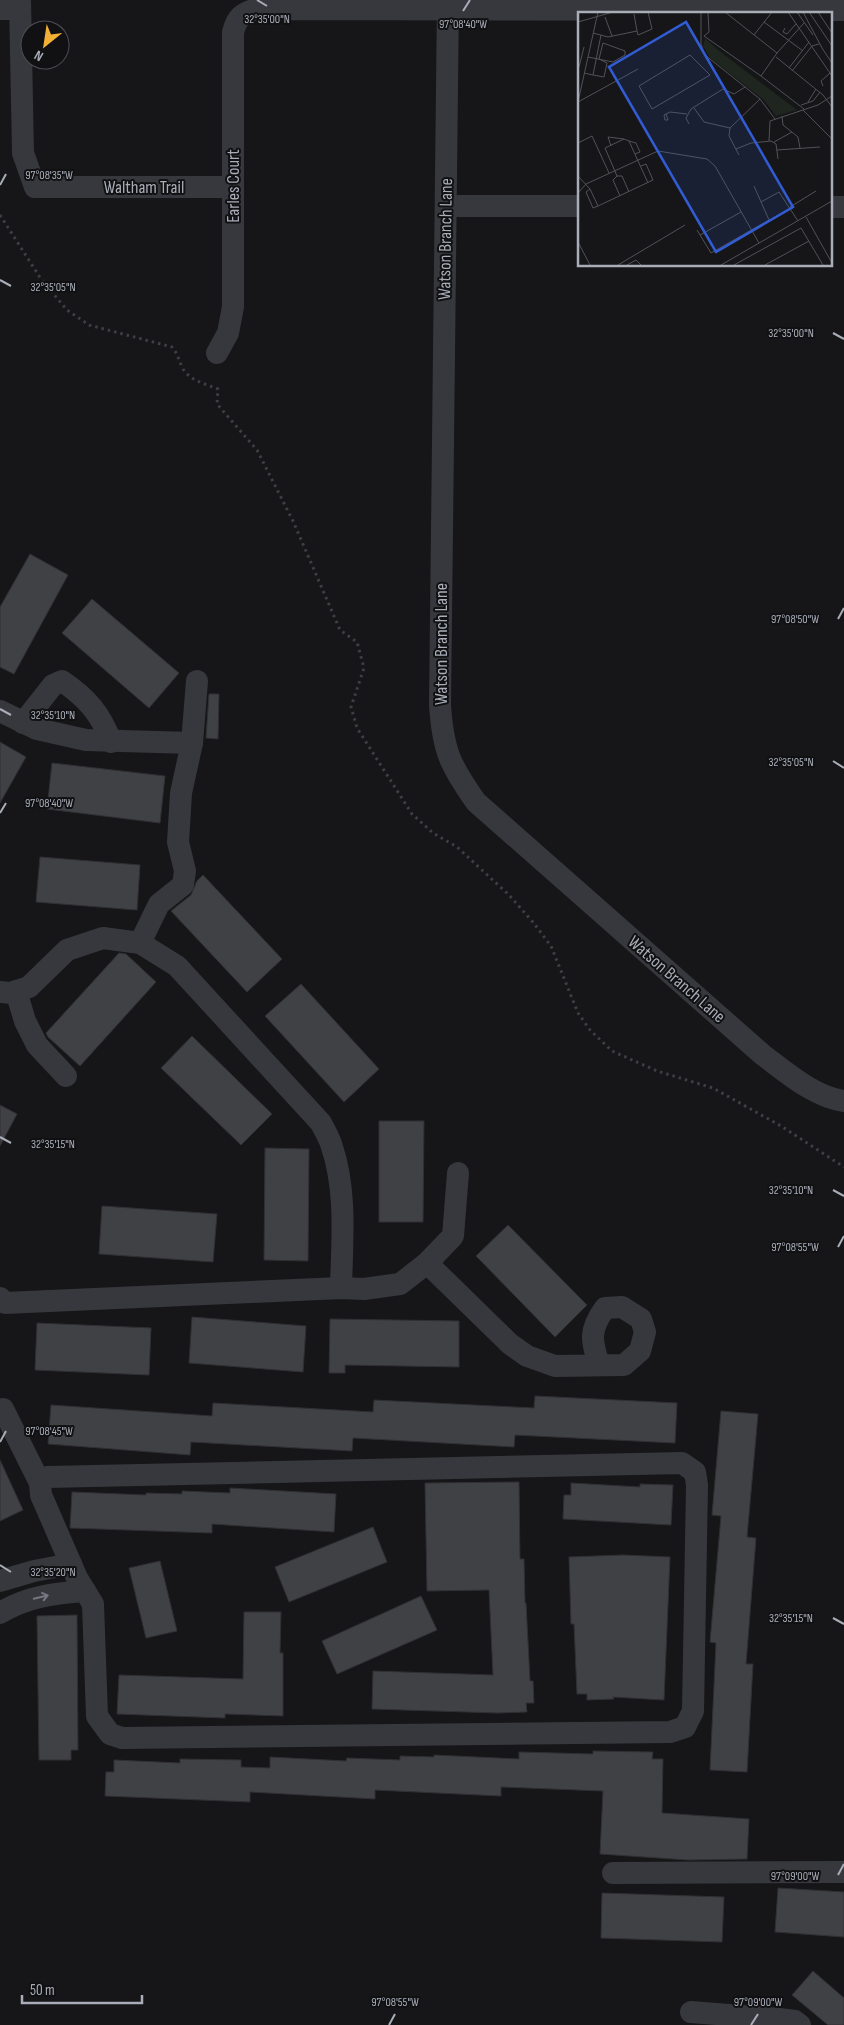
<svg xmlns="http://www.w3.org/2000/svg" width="844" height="2025" font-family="'Sofia Sans Condensed',sans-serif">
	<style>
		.building { fill: #404145; stroke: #303034 }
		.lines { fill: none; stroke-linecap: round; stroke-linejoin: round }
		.path { stroke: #3d3f44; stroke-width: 3; stroke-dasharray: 2.5 4; stroke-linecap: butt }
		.minor { stroke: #37383d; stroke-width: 22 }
		.oneway { stroke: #757881 }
		.ticks { fill: none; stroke: #a8adb8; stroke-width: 2 }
		.labels { text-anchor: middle; stroke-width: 4; stroke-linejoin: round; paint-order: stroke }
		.street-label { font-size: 18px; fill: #a8adb8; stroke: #111113 }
		.inset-road { fill: none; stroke: #505258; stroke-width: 1 }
		.view { fill: #325cd3; fill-opacity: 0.15; stroke: #325cd3; stroke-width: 2.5 }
		.inset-edge { fill: none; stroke: #a8adb8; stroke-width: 2.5 }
		.ticks-label { font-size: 12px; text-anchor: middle; fill: #a8adb8; stroke: #111113; stroke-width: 4; stroke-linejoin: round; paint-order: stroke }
	</style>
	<rect width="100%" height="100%" fill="#161618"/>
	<g class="building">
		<path d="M 30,554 L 68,575 L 14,674 L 0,667 L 0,607 Z"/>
		<path d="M 92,599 L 179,673 L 149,708 L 62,633 Z"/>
		<path d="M 209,694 L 219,694 L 218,739 L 206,738 Z"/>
		<path d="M 0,742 L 26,757 L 0,803 Z"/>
		<path d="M 52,763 L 165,776 L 160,823 L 47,809 Z"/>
		<path d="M 40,857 L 140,865 L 137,910 L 36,902 Z"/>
		<path d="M 203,875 L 282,959 L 247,992 L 171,911 L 191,895 L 197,881 Z"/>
		<path d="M 119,953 L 126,954 L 156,982 L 80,1066 L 48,1037 L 46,1033 Z"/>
		<path d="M 301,984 L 379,1069 L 344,1102 L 265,1016 Z"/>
		<path d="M 192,1036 L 272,1114 L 241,1145 L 161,1068 Z"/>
		<path d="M 0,1105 L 17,1114 L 0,1146 Z"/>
		<path d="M 379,1121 L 424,1121 L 423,1222 L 379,1222 Z"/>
		<path d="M 265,1148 L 309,1149 L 308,1261 L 264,1260 Z"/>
		<path d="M 102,1206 L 217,1214 L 213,1262 L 99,1254 Z"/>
		<path d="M 508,1225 L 587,1305 L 555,1337 L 476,1256 Z"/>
		<path d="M 192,1317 L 306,1326 L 303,1372 L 189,1363 Z"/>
		<path d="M 330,1319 L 459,1321 L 459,1367 L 345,1365 L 345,1373 L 329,1373 Z"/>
		<path d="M 37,1323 L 151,1328 L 149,1375 L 35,1370 Z"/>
		<path d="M 535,1396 L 677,1403 L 675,1443 L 515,1435 L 514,1447 L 353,1438 L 352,1451 L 191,1442 L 190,1455 L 48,1444 L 51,1405 L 212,1416 L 213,1403 L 373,1412 L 374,1400 L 534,1408 Z"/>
		<path d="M 721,1411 L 758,1414 L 747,1537 L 756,1538 L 746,1664 L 753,1664 L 747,1772 L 710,1770 L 716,1643 L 710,1642 L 721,1516 L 712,1515 Z"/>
		<path d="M 0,1460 L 23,1510 L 0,1521 Z"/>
		<path d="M 519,1482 L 520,1559 L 524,1559 L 525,1603 L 526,1603 L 530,1681 L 533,1681 L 534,1703 L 526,1703 L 527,1712 L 498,1713 L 372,1709 L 373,1671 L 493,1675 L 489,1590 L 427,1591 L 425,1483 Z"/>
		<path d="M 571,1483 L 640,1487 L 640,1484 L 673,1485 L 671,1525 L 563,1519 L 564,1495 L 571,1495 Z"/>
		<path d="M 230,1488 L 336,1494 L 334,1532 L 212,1524 L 212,1533 L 70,1528 L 72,1492 L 146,1495 L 146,1493 L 182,1494 L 182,1491 L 230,1493 Z"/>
		<path d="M 373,1527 L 387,1562 L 289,1602 L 275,1567 Z"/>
		<path d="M 623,1555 L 670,1557 L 664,1700 L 613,1697 L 614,1699 L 587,1700 L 587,1694 L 577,1694 L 574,1624 L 571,1624 L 569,1557 Z"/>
		<path d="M 160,1561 L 177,1631 L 146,1638 L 129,1568 Z"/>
		<path d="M 421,1596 L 437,1630 L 337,1674 L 322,1641 Z"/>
		<path d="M 244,1612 L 281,1612 L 280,1653 L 283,1653 L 283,1716 L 225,1714 L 225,1718 L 117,1714 L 119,1675 L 243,1679 Z"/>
		<path d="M 77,1615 L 78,1750 L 71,1750 L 71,1760 L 39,1760 L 37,1616 Z"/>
		<path d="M 593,1751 L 653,1752 L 652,1759 L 663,1759 L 662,1813 L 749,1819 L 747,1859 L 688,1860 L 600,1854 L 603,1791 L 501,1787 L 501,1796 L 375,1790 L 375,1799 L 250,1792 L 250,1802 L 105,1796 L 106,1772 L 114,1772 L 114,1760 L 180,1763 L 180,1759 L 241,1760 L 241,1767 L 270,1768 L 270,1757 L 346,1761 L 347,1758 L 400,1760 L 400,1756 L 434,1757 L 434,1755 L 519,1759 L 519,1752 L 593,1754 Z"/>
		<path d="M 778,1888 L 844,1892 L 844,1937 L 775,1932 Z"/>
		<path d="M 602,1893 L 724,1897 L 722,1942 L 601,1938 Z"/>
		<path d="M 813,1971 L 844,1998 L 844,2025 L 828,2025 L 792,1995 Z"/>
	</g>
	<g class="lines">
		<path class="path" d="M 0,215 L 41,279 L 67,310 L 89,325 L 172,347 C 178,354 179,361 183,369 C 191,381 206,384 218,389 L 217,404 L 257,450 L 293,521 L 340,630 L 357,642 L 364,668 L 351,707 L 357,728 L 412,814 L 433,833 L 457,847 L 509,895 L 532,921 L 551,946 L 578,1013 L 590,1030 L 612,1051 L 657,1071 L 713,1088 L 781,1126 L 844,1167"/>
		<g class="minor">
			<path d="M 20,0 L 23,153 L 35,187 L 233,187"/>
			<path d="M 448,0 L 440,705 C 443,751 450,765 476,802 L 763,1055 C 786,1072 814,1097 844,1101"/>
			<path d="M 0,9 L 20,9"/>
			<path d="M 446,206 L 579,206"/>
			<path d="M 830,207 L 844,207"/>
			<path d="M 217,353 L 228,333 L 233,307 L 233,32 C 237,17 243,12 258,9 L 844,10"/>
			<path d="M 0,711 L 37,729 L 86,740 L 192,743"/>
			<path d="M 23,723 L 53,685 L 62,681 C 87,698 101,714 111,742"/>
			<path d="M 140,943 L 159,904 L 183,885 L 185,871 L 178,842 L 181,793 L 192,743 L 197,681"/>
			<path d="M 16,991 L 25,1021 L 37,1045 L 66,1076"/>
			<path d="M 0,992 L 11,993 L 29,987 L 67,950 L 103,938 L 140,943 L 177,966 L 321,1123 C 325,1131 330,1139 332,1147 C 347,1192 342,1242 341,1288"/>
			<path d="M 427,1263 L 510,1344 L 527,1356 L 555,1366 L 624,1365 L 640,1351 L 645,1332 L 641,1319 L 622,1307 L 605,1308 C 589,1330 591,1340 599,1365"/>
			<path d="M 0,1298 L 5,1303 L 341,1288 L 364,1289 L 400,1284 L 427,1263 L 453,1236 L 458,1173"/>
			<path d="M 3,1409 L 40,1483"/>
			<path d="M 682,1463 L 695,1472 L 697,1485 L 693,1711 L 685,1727 L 670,1732 L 122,1738 L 110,1734 L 97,1716 L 93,1604 L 77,1578 L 41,1495 L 40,1483 L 47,1477 Z"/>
			<path d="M 0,1581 L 34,1571 L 71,1564"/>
			<path d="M 0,1613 C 26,1597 55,1593 85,1591"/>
			<path d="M 613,1873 L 844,1872"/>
			<path d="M 691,2012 L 779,2019"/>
			<path d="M 778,2025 L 779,2019 L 795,2021 L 800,2025"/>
		</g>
	</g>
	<defs><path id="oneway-shaft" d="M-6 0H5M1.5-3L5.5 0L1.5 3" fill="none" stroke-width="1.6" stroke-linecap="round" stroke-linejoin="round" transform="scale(1.25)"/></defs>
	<use class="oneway" href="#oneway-shaft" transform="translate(41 1597) rotate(-13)"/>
	<path class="ticks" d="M 257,0 L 267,6M 463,11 L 470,0M 0,185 L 6,174M 0,280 L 11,286M 833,333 L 844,339M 838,619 L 844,608M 0,709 L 11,715M 833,761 L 844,768M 0,813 L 6,803M 0,1137 L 11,1143M 833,1190 L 844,1196M 838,1247 L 844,1236M 0,1442 L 6,1431M 0,1565 L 11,1572M 833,1618 L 844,1624M 838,1875 L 844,1864M 389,2025 L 395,2014M 751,2025 L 758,2014"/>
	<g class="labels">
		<g class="street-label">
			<text transform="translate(233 186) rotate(-90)" y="6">Earles Court</text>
			<text x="144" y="193">Waltham Trail</text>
			<text transform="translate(445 239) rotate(-89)" y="6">Watson Branch Lane</text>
			<text transform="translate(441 644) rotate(-90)" y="6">Watson Branch Lane</text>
			<text transform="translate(677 979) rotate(41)" y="6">Watson Branch Lane</text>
		</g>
	</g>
	<g transform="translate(578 12)">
		<rect width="254" height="254" fill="#161618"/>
		<path d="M 127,26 L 140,38 L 219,98 L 198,104 L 186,88 L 132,46 L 125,34 Z" fill="#1e261f"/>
		<path class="inset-road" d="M 123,0 L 123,32 L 127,43 L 182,87 L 197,107M 147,0 L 199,41 L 226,11M 210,0 L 254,64M 219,0 L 235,23M 225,0 L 244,36M 231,0 L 254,34M 240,0 L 254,21M 56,2 L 59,19M 27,5 L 34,24M 0,10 L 35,0M 186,10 L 225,39M 207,16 L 205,20 L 209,22 L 218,12M 15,21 L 30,25 L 59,19 L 60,23 L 74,17 L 70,0M 176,23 L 194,0M 126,24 L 183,64M 126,24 L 131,20 L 130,0M 25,31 L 21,47 L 29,51M 244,36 L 254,51M 199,41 L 183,64 L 226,97M 112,43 L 132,63 L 74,97 L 61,74 ZM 10,45 L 35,50 L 47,43 L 47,39 L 25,31M 198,45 L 245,83 L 254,95M 1,55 L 6,35M 211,56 L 231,30M 214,59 L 234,34 L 241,32M 6,61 L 15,63 L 23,23M 15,63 L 26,65 L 29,51M 245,74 L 243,69 L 252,61M 0,90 L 60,57M 0,90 L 20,0M 230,90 L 238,77M 223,93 L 235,89 L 242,80M 116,96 L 126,110 L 152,116 L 182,87M 225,98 L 254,127M 88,102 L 90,108 L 87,108 L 86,103 L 92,100 L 109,102M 204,104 L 205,113 L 220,125 L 222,136M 111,112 L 108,106 L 113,97 L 145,77 L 156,82 L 167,75M 152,116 L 151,124 L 161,143M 51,129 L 58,131 L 62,140 L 57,142M 191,129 L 192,109 L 240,93 L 254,84M 196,130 L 214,120M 0,131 L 14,124 L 31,161M 33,134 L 30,125 L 46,127M 158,137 L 173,131 L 193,129 L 198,132 L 200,147M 199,138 L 242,135M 0,164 L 12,177 L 20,194 L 75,168 L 68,152 L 63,154M 39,164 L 35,168 L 42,184M 12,177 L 8,180 L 15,196 L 20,194M 51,180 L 44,164 L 39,164 L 27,136 L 46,127 L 51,129 L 70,171M 0,181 L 8,172 L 80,139 L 129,147 L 137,154 L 181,231M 183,190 L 201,180 L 220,209M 212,195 L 238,179M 228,205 L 254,251M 119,218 L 133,241 L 191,208 L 176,174M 122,223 L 163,200M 0,230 L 12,253M 40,253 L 107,213M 49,253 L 58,248 L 63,253M 143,253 L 254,189M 156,253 L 223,216 L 245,253M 187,253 L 231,229"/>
		<path class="view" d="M 108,10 L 215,195 L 138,240 L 31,55 Z"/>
		<rect width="254" height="254" class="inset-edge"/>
	</g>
	<g class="ticks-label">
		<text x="267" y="23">32°35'00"N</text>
		<text x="463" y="28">97°08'40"W</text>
		<text x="49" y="179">97°08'35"W</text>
		<text x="53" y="291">32°35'05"N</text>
		<text x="791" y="337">32°35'00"N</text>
		<text x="795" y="623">97°08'50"W</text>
		<text x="53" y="719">32°35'10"N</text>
		<text x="791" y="766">32°35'05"N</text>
		<text x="49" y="807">97°08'40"W</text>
		<text x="53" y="1148">32°35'15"N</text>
		<text x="791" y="1194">32°35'10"N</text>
		<text x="795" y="1251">97°08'55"W</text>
		<text x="49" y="1435">97°08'45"W</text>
		<text x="53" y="1576">32°35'20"N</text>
		<text x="791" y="1622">32°35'15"N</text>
		<text x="795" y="1880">97°09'00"W</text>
		<text x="395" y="2006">97°08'55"W</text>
		<text x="758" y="2006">97°09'00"W</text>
	</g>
	<g transform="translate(45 45) rotate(210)"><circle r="24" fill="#111113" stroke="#4d4f55"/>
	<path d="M0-4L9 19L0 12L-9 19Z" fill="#f2b134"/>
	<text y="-8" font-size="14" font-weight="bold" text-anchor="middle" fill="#a8adb8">N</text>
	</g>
	<path d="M22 1995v8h120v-8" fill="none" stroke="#a8adb8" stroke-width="2.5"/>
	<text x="30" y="1995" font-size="15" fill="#a8adb8" stroke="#111113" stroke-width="4" paint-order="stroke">50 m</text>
</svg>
